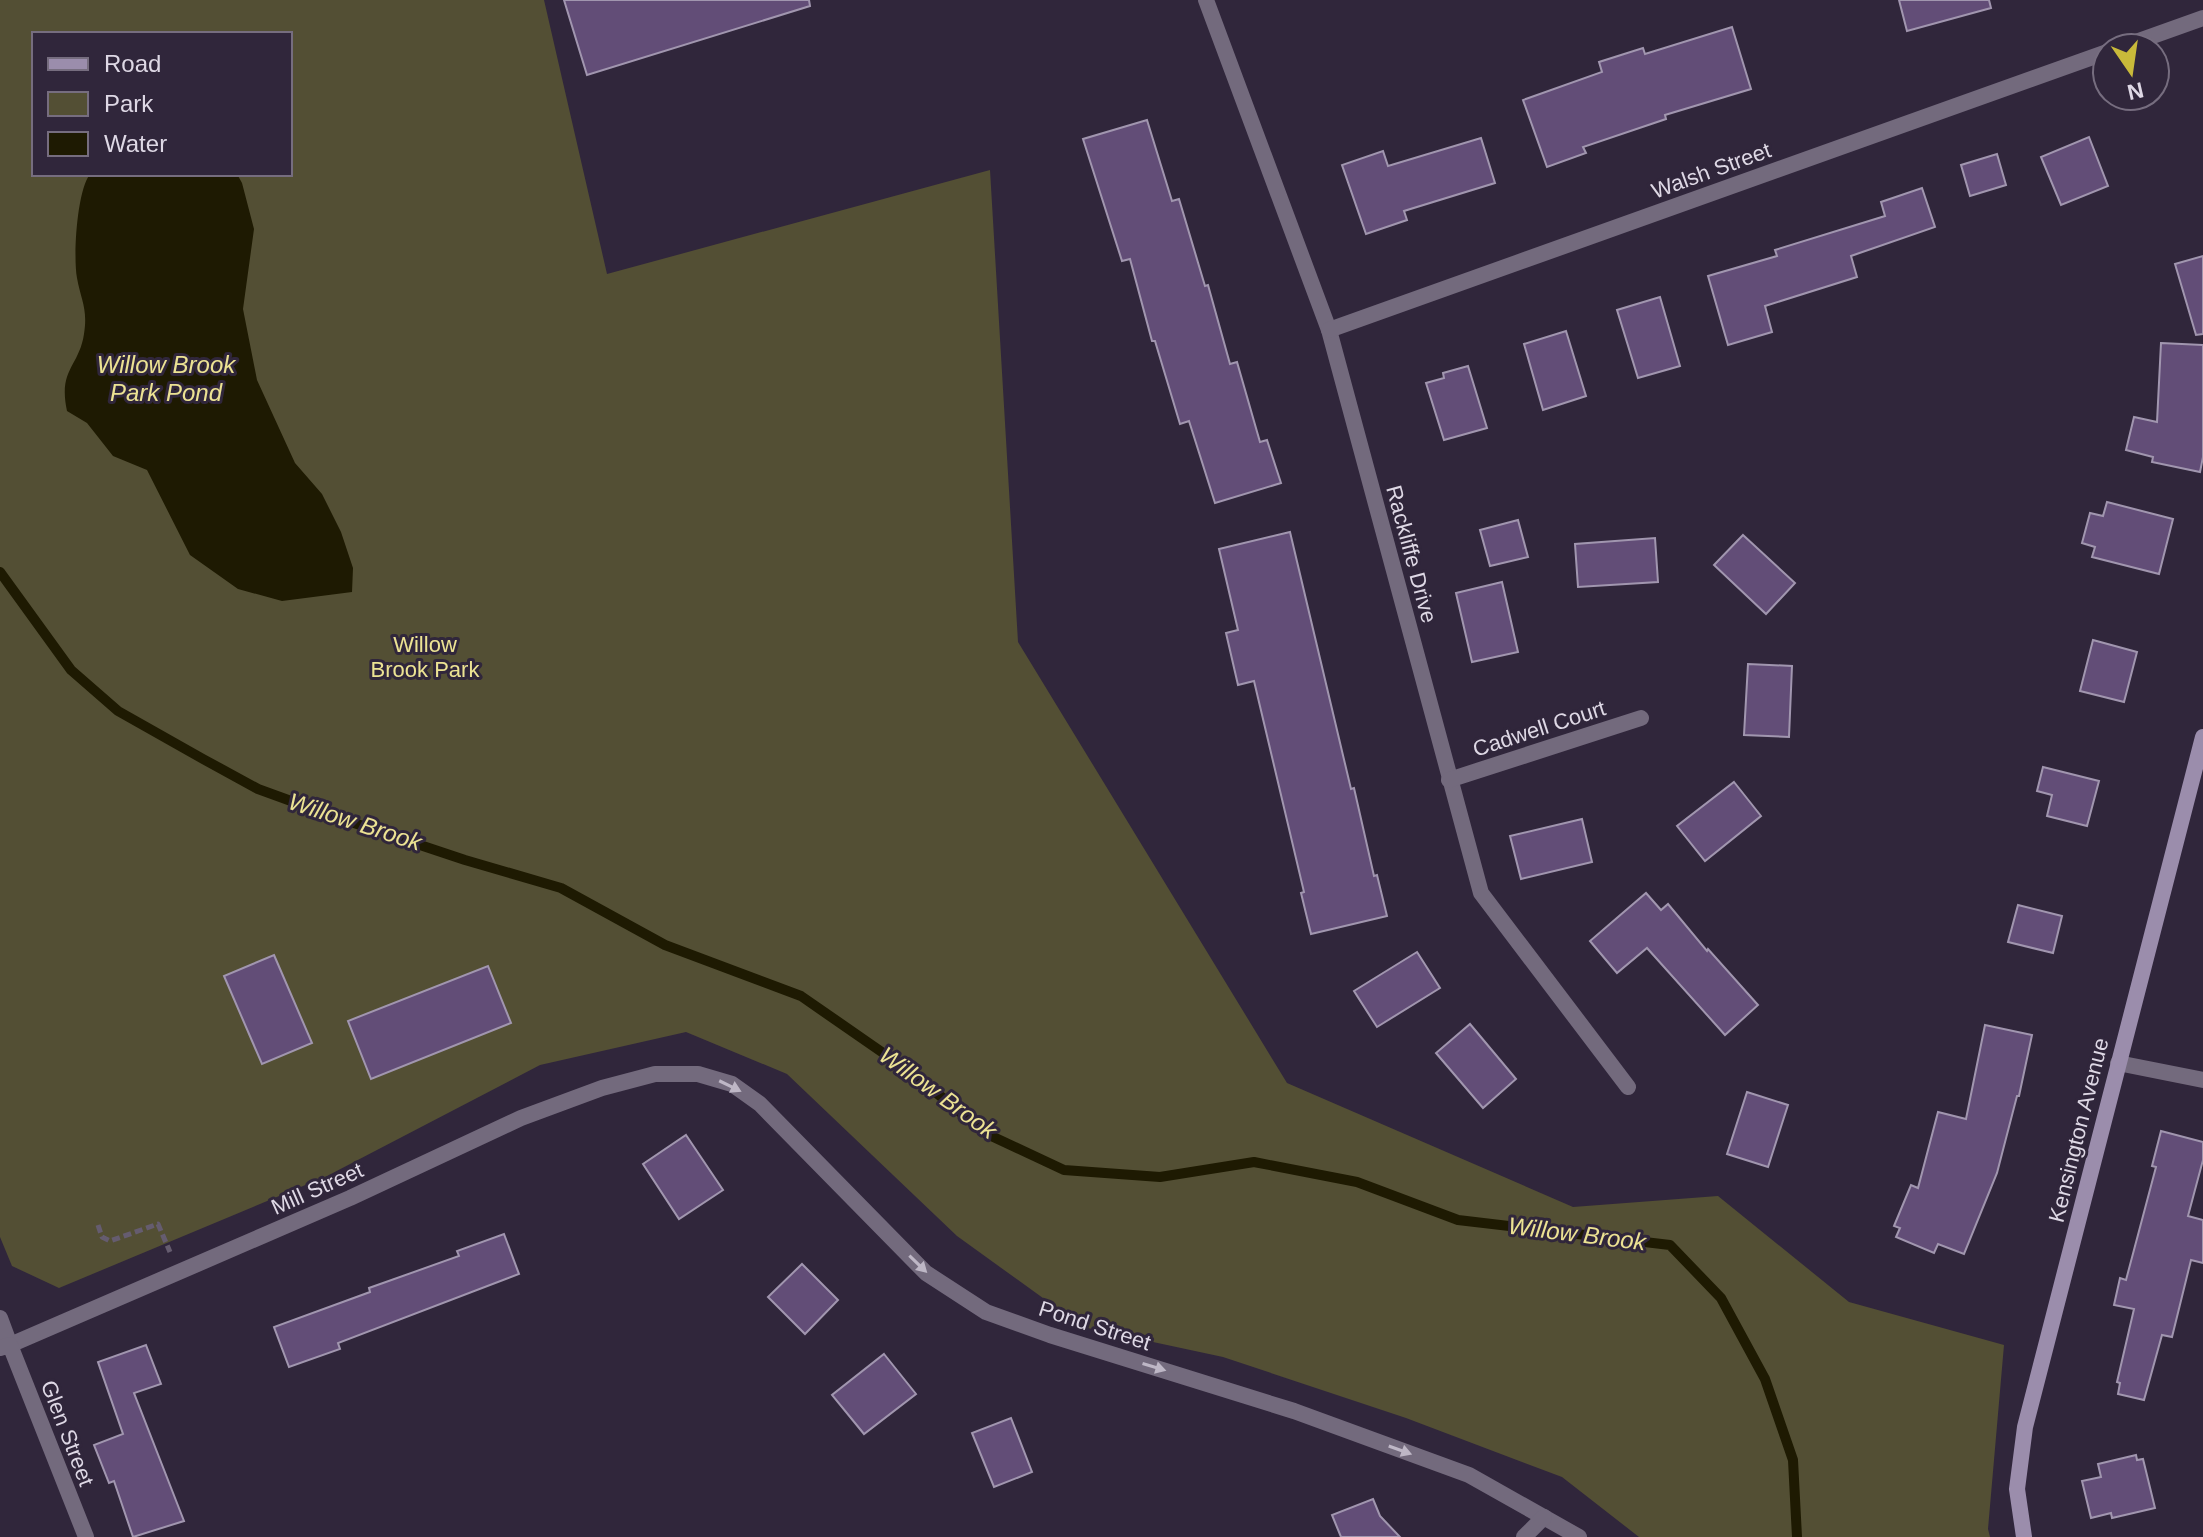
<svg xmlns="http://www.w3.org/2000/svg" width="2203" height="1537" font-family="Helvetica,sans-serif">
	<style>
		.green { fill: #534f34; fill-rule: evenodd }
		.water { fill: #1e1a02 }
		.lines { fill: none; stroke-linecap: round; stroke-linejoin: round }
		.stream { stroke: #1e1a02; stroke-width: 10 }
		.building { fill: #624d77; stroke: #a196af; stroke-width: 2 }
		.path { stroke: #655c6f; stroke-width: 5; stroke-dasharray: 8 4; stroke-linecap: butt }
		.minor { stroke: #736a7d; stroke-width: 16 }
		.tertiary { stroke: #736a7d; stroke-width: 16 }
		.secondary { stroke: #9b8dac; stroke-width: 16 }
		.oneway { fill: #beb7c6 }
		.labels { text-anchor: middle; stroke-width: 6; stroke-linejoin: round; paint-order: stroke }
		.street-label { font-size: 22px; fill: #ded8e5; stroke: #30263b }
		.park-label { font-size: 22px; fill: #ece393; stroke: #30263b }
		.water-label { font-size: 24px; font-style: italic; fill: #ece293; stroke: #30263b }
	</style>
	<rect width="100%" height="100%" fill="#30263b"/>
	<path class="green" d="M 0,0 L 544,0 L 607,274 L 990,170 L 1018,642 L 1287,1083 L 1573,1207 L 1718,1196 L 1849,1302 L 2004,1345 L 1988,1529 L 1990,1537 L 1639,1537 L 1562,1477 L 1406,1418 L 1223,1357 L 1083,1327 L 957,1236 L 787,1074 L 686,1032 L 540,1065 L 327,1176 L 59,1288 L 12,1266 L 0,1237 ZM 34,34 L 290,34 L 290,174 L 34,174 Z"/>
	<path class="water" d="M 90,174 L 237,174 L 242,183 L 254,229 L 243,309 L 257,380 L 295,463 L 322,494 L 341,532 L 353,568 L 352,592 L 282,601 L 238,589 L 190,555 L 147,470 L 113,456 L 87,423 L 67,411 C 58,369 79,367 84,334 C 88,309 81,300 77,278 C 73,256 77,191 90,174 Z"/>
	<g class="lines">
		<path class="stream" d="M 0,572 L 71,670 L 118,711 L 203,759 L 258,789 L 324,813 L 465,860 L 561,888 L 665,945 L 801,996 L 912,1073 L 987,1134 L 1064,1170 L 1160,1177 L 1254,1162 L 1357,1182 L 1458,1220 L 1670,1245 L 1721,1298 L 1765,1379 L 1793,1460 L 1797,1537"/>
	</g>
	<g class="building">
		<path d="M 564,0 L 809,0 L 810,6 L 587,75 Z"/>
		<path d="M 1899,0 L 1989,0 L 1991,8 L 1907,31 Z"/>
		<path d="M 1732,27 L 1751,89 L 1665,115 L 1666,119 L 1583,147 L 1586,153 L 1547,167 L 1523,100 L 1602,72 L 1599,62 L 1643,48 L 1645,54 Z"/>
		<path d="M 1147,120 L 1172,201 L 1179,199 L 1205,286 L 1208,285 L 1230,364 L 1237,362 L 1260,442 L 1267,440 L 1281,483 L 1215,503 L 1189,421 L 1180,424 L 1155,341 L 1152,341 L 1130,259 L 1122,261 L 1083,139 Z"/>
		<path d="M 2089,137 L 2108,186 L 2061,205 L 2041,157 Z"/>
		<path d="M 1481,138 L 1495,183 L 1404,211 L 1407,220 L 1366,234 L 1342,165 L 1383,151 L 1388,166 Z"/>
		<path d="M 1997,154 L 2006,185 L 1970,196 L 1961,165 Z"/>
		<path d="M 1922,188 L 1935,227 L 1851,256 L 1857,277 L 1765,306 L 1772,332 L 1728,345 L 1708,276 L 1777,256 L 1775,250 L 1885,216 L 1881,202 Z"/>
		<path d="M 2203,256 L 2203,334 L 2196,335 L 2175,264 Z"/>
		<path d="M 1660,297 L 1680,366 L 1638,378 L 1617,310 Z"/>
		<path d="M 1566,331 L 1586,396 L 1543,410 L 1524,344 Z"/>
		<path d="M 2161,343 L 2203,345 L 2203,457 L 2200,472 L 2152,462 L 2153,457 L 2126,450 L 2134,417 L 2157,422 Z"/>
		<path d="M 1468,366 L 1487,428 L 1444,440 L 1426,383 L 1444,378 L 1443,373 Z"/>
		<path d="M 2107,502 L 2173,519 L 2159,574 L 2092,557 L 2095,547 L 2082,543 L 2090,513 L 2103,516 Z"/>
		<path d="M 1518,520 L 1528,557 L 1490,566 L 1480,530 Z"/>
		<path d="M 1290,532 L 1351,789 L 1354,788 L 1374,876 L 1377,875 L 1387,916 L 1311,934 L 1301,893 L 1304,892 L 1254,681 L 1238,685 L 1226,633 L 1238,630 L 1219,549 Z"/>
		<path d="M 1743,535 L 1795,583 L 1766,614 L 1714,565 Z"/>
		<path d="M 1655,538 L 1658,582 L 1578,587 L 1575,544 Z"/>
		<path d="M 1502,582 L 1518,652 L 1472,662 L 1456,593 Z"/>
		<path d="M 2093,640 L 2137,652 L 2124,702 L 2080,691 Z"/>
		<path d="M 1748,664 L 1792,666 L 1789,737 L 1744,735 Z"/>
		<path d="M 2043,767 L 2099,781 L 2087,826 L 2047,816 L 2052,795 L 2037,791 Z"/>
		<path d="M 1734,782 L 1761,816 L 1705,861 L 1677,826 Z"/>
		<path d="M 1582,819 L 1592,862 L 1521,879 L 1510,836 Z"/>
		<path d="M 1646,893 L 1661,910 L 1668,904 L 1707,951 L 1708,949 L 1758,1005 L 1725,1035 L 1647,948 L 1617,973 L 1590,941 Z"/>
		<path d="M 2018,905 L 2062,916 L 2053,953 L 2008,942 Z"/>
		<path d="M 1417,952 L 1440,988 L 1377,1027 L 1354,991 Z"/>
		<path d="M 274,955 L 312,1043 L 262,1064 L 224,976 Z"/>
		<path d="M 488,966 L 511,1023 L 371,1079 L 348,1021 Z"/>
		<path d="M 1470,1024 L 1516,1079 L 1483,1108 L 1436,1053 Z"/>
		<path d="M 1985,1025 L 2032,1035 L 2019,1096 L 2017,1096 L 1997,1173 L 1964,1254 L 1938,1244 L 1934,1253 L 1896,1237 L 1900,1228 L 1894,1226 L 1911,1185 L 1918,1188 L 1938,1112 L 1966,1119 Z"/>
		<path d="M 1747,1092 L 1788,1105 L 1768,1167 L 1727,1154 Z"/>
		<path d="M 2161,1131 L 2203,1142 L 2203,1160 L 2188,1216 L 2203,1220 L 2203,1263 L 2191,1260 L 2172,1337 L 2162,1335 L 2144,1400 L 2118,1394 L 2120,1383 L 2117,1382 L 2134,1309 L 2114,1305 L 2120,1278 L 2126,1280 L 2156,1167 L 2152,1166 Z"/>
		<path d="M 686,1135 L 723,1190 L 679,1219 L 643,1164 Z"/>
		<path d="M 504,1234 L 519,1274 L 338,1343 L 340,1349 L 289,1367 L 274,1327 L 370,1292 L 369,1288 L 459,1256 L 457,1251 Z"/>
		<path d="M 802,1264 L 838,1300 L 805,1334 L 768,1297 Z"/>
		<path d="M 146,1345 L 161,1384 L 134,1393 L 184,1521 L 133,1537 L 114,1481 L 109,1483 L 94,1445 L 123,1434 L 98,1362 Z"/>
		<path d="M 884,1354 L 916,1394 L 864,1434 L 832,1395 Z"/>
		<path d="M 1011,1418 L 1032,1472 L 994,1487 L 972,1433 Z"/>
		<path d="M 2136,1455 L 2137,1460 L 2143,1459 L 2155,1508 L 2112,1518 L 2111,1513 L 2091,1518 L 2082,1481 L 2101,1477 L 2098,1464 Z"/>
		<path d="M 1373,1499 L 1380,1516 L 1400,1537 L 1341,1537 L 1332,1515 Z"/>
	</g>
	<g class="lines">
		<path class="path" d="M 98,1225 L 102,1237 L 110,1241 L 158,1224 L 170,1252"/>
		<g class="minor">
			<path d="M 1206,0 L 1329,330 L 1481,893 L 1628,1087"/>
			<path d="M 2119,48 L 2203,18"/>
			<path d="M 1329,330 L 2107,52"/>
			<path d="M 1449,780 L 1641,718"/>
			<path d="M 2118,1063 L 2203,1080"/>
			<path d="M 0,1318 L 10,1345 L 350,1198 L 521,1118 L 602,1088 L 655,1074 L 698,1074 L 732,1084 L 760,1104 L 926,1273 L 986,1312 L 1050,1335 L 1294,1411 L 1469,1475 L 1579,1537"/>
			<path d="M 1524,1537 L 1544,1517"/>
		</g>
		<path class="tertiary" d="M 0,1348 L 10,1345 L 86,1537"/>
		<path class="secondary" d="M 2024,1537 L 2017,1489 L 2025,1427 L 2203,737"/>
	</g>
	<defs><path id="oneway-solid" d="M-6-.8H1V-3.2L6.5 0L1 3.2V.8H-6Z" transform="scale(2)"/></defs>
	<g class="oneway">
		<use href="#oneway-solid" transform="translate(730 1086) rotate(26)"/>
		<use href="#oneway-solid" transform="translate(918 1264) rotate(44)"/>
		<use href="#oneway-solid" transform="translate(1154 1367) rotate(17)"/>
		<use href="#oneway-solid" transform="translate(1400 1450) rotate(20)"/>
	</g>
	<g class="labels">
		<g class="street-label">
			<text transform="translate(1711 170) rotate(-20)" y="8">Walsh Street</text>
			<text transform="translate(1412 554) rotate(75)" y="8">Rackliffe Drive</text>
			<text transform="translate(1539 728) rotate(-18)" y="8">Cadwell Court</text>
			<text transform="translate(2078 1130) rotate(-76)" y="8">Kensington Avenue</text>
			<text transform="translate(317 1188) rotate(-24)" y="8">Mill Street</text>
			<text transform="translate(1095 1325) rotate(18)" y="8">Pond Street</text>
			<text transform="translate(68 1433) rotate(69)" y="8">Glen Street</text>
		</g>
		<g class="park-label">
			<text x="425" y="652">Willow<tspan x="425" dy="25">Brook Park</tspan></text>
		</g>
		<g class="water-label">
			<text x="166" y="373">Willow Brook<tspan x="166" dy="28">Park Pond</tspan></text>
			<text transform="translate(355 822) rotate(18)" y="8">Willow Brook</text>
			<text transform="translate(938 1093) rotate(36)" y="8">Willow Brook</text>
			<text transform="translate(1577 1234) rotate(7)" y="8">Willow Brook</text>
		</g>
	</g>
	<rect x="32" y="32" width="260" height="144" fill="#30263b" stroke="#766d7f" stroke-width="2"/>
	<rect x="48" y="58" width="40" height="12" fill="#9b8dac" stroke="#766d7f" stroke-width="2"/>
	<text x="104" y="72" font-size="24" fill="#ded8e5">Road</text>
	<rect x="48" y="92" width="40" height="24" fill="#534f34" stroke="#766d7f" stroke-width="2"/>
	<text x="104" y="112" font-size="24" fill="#ded8e5">Park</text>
	<rect x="48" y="132" width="40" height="24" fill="#1e1a02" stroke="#766d7f" stroke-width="2"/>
	<text x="104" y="152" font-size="24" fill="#ded8e5">Water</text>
	<g transform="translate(2131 72) rotate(167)"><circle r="38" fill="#30263b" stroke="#766d7f" stroke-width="2"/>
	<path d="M0-6L14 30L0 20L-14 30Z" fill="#c9ba3a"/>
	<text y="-12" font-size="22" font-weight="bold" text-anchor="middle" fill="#ded8e5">N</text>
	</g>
</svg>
